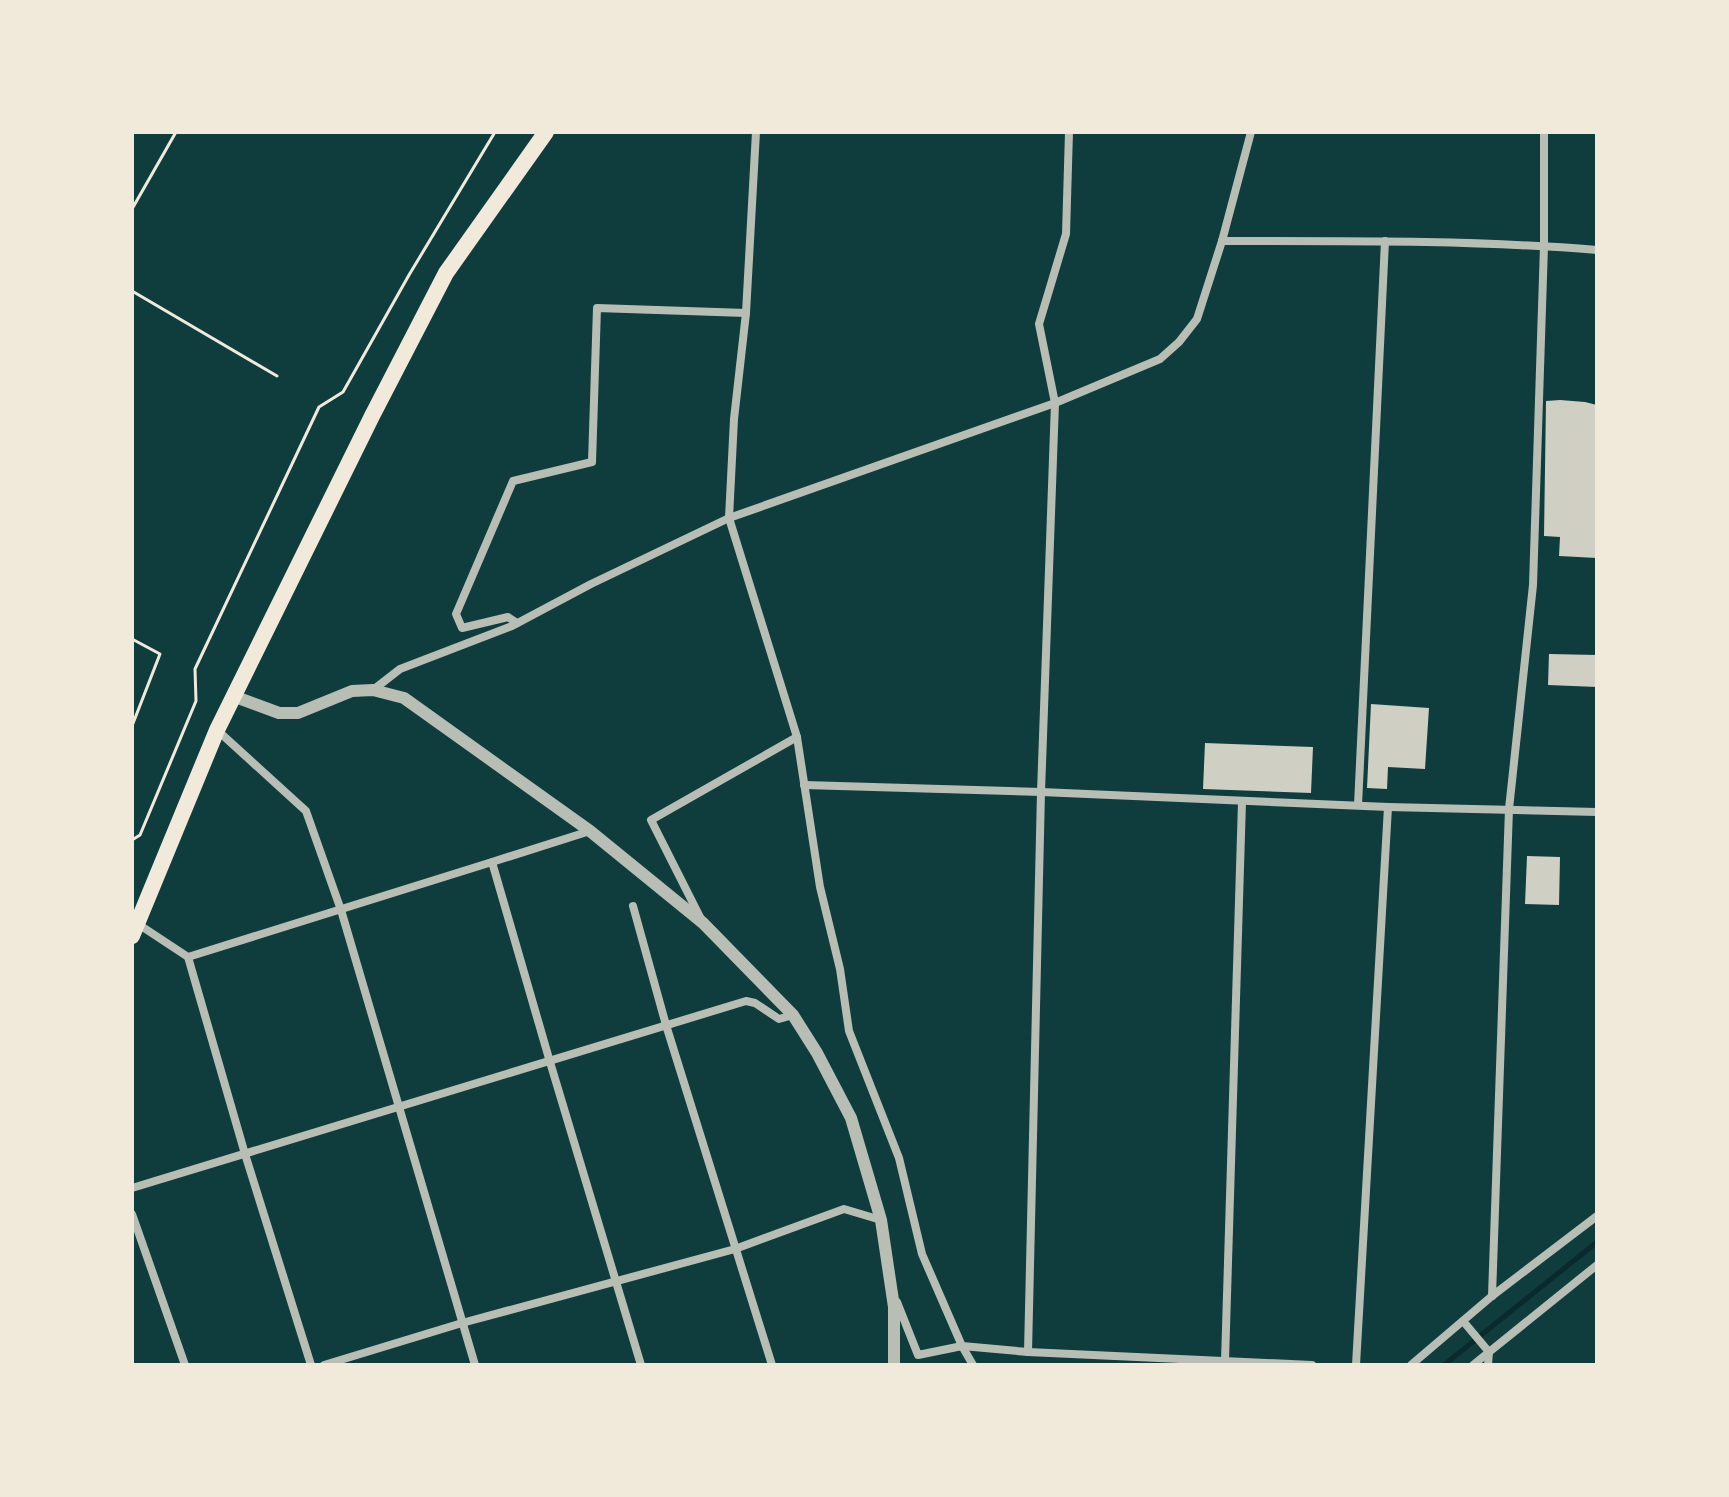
<svg xmlns="http://www.w3.org/2000/svg" width="1729" height="1497" font-family="Jost,sans-serif">
	<style>
		.lines { fill: none; stroke-linecap: round; stroke-linejoin: round }
		.stream { stroke: #0a2a2b; stroke-width: 5 }
		.building { fill: #cfcfc3 }
		.path { stroke: #f1e9da; stroke-width: 3 }
		.minor { stroke: #b8beb3; stroke-width: 8 }
		.tertiary { stroke: #b8beb3; stroke-width: 12 }
		.trunk { stroke: #f1e9da; stroke-width: 16 }
	</style>
	<rect width="100%" height="100%" fill="#0f3d3e"/>
	<g class="lines">
		<path class="stream" d="M 1444,1365 L 1597,1242"/>
	</g>
	<g class="building">
		<path d="M 1560,400 L 1585,402 L 1597,405 L 1597,558 L 1559,556 L 1560,537 L 1544,536 L 1546,401 Z"/>
		<path d="M 1549,654 L 1597,655 L 1597,687 L 1548,685 Z"/>
		<path d="M 1371,704 L 1429,708 L 1425,769 L 1388,767 L 1387,789 L 1367,788 Z"/>
		<path d="M 1205,743 L 1313,747 L 1311,793 L 1203,789 Z"/>
		<path d="M 1527,856 L 1560,857 L 1559,905 L 1525,904 Z"/>
	</g>
	<g class="lines">
		<g class="path">
			<path d="M 132,209 L 176,132"/>
			<path d="M 132,291 L 277,376"/>
			<path d="M 132,639 L 160,654 L 132,726"/>
			<path d="M 132,840 L 140,835 L 196,701 L 195,669 L 319,407 L 343,392 L 409,275 L 495,132"/>
		</g>
		<g class="minor">
			<path d="M 756,132 L 746,313 L 734,419 L 729,518 L 797,737 L 820,887 L 840,969 L 849,1031 L 899,1158 L 922,1254 L 962,1346 L 1028,1352 L 1312,1365"/>
			<path d="M 1222,241 C 1347,241 1472,240 1597,250"/>
			<path d="M 517,623 L 508,617 L 462,628 L 456,614 L 513,481 L 592,462 L 597,308 L 746,313"/>
			<path d="M 373,690 L 400,669 L 512,626 L 591,584 L 729,518 L 1055,403 L 1160,359 L 1179,342 L 1197,319 L 1222,241 L 1251,132"/>
			<path d="M 217,730 L 306,811 L 341,910 L 475,1365"/>
			<path d="M 804,785 L 1041,792 L 1388,807 L 1597,812"/>
			<path d="M 1358,805 L 1385,241"/>
			<path d="M 492,862 L 590,831"/>
			<path d="M 633,906 L 666,1025 L 772,1365"/>
			<path d="M 701,919 L 651,820 L 797,737"/>
			<path d="M 138,924 L 188,957 L 245,1154 L 311,1365"/>
			<path d="M 188,957 L 492,862 L 550,1062 L 641,1365"/>
			<path d="M 132,1188 L 746,1001 L 755,1003 L 779,1019 L 793,1015"/>
			<path d="M 132,1214 L 185,1365"/>
			<path d="M 1492,1296 L 1509,809 L 1533,585 L 1544,246 L 1544,132"/>
			<path d="M 897,1302 L 918,1355 L 962,1346 L 973,1365"/>
			<path d="M 1463,1321 L 1489,1352 L 1488,1365"/>
			<path d="M 1028,1352 L 1041,792 L 1055,403 L 1039,324 L 1066,234 L 1069,132"/>
			<path d="M 1225,1361 L 1242,802"/>
			<path d="M 324,1365 L 462,1323 L 735,1249 L 844,1209 L 881,1220"/>
			<path d="M 1356,1365 L 1388,807"/>
			<path d="M 1411,1365 L 1492,1296 L 1597,1216"/>
			<path d="M 1473,1365 L 1597,1265"/>
		</g>
		<path class="tertiary" d="M 233,696 L 279,713 L 298,713 L 352,691 L 373,690 L 404,698 L 590,831 L 703,923 L 793,1015 L 817,1053 L 851,1118 L 881,1220 L 894,1307 L 894,1365"/>
		<path class="trunk" d="M 132,936 L 217,730 L 372,416 L 446,273 L 546,132"/>
	</g>
	<rect width="1729" height="1497" fill="none" stroke="#f1e9da" stroke-width="268"/>
</svg>
